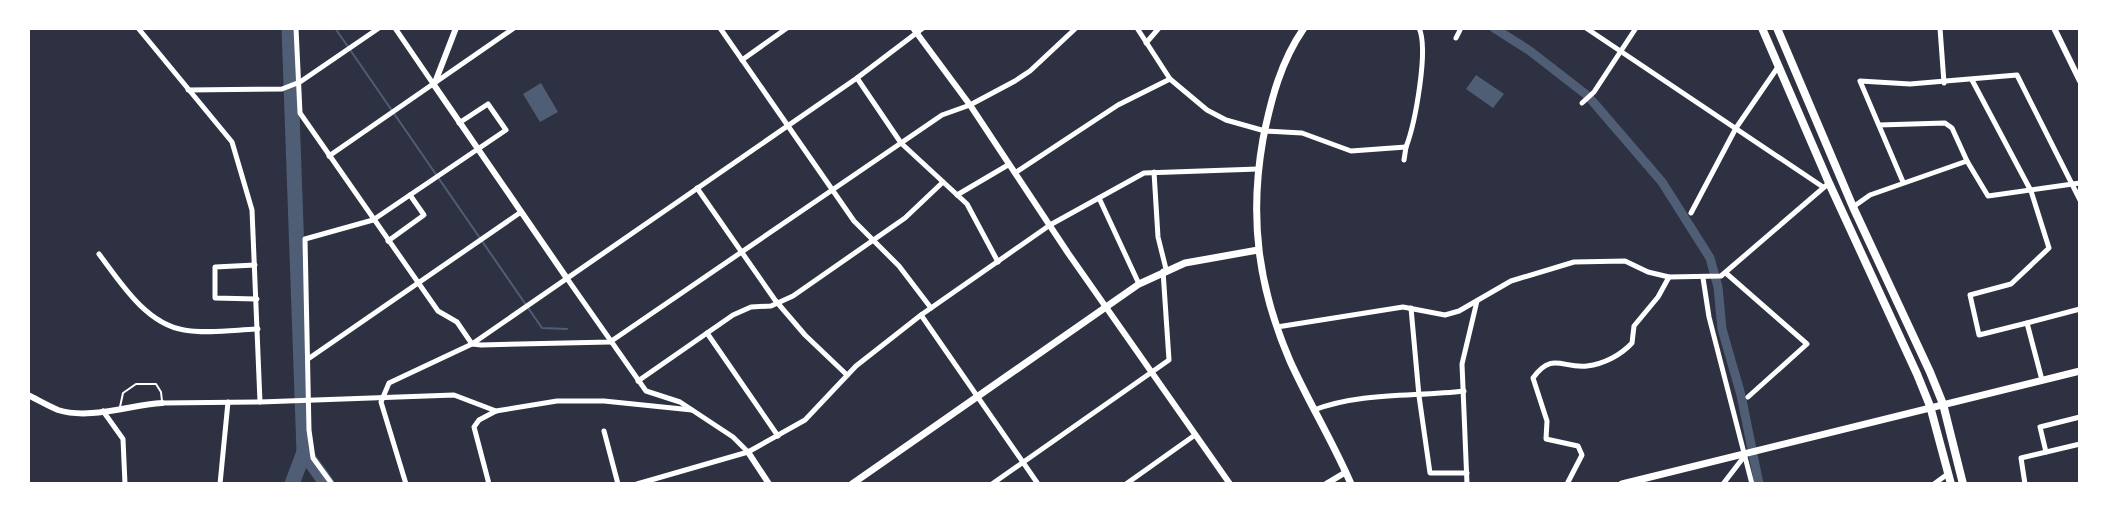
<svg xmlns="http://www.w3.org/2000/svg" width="2108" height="512" font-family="Mulish,sans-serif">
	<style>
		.water { fill: #4f5d75 }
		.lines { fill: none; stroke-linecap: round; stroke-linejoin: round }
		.stream { stroke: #4f5d75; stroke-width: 2 }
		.canal { stroke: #4f5d75; stroke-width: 9 }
		.river { stroke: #4f5d75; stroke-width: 15 }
		.service { stroke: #fff; stroke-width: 2 }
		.minor { stroke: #fff; stroke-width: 5 }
		.tertiary { stroke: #fff; stroke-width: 6 }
		.secondary { stroke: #fff; stroke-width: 7 }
		.trunk { stroke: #fff; stroke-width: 8 }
	</style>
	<rect width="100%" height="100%" fill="#2d3142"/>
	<g class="water">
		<path d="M 1476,75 L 1504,94 L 1493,108 L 1466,89 Z"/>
		<path d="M 541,83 L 558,112 L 540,122 L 523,94 Z"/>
	</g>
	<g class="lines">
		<path class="stream" d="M 335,28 L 542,328 L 567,329"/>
		<path class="canal" d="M 1494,28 L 1530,51 L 1588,96 L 1662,182 L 1710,258 L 1718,287 L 1722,329 L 1741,395 L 1759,484"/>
		<g class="river">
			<path d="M 289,28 L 304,452 L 327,484"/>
			<path d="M 292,484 L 304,452"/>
		</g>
		<path class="service" d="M 120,407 L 123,393 L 136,384 L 156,384 L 161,392 L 162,401"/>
		<g class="minor">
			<path d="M 138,28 L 232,142 L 252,210 L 260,402 L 454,395 L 496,411"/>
			<path d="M 296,28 L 300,113 L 438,311 L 457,322 L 472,344 L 481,345 L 610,342 L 942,115 L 970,105 L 1015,81 L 1030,71 L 1076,28"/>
			<path d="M 395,28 L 434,85"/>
			<path d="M 720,28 L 854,221 L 899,266 L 931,308"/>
			<path d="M 1137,28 L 1170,79 L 1207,110 L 1226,120 L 1265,131 L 1302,133 L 1351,151 L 1406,147 L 1404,160"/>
			<path d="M 1586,28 L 1823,187"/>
			<path d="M 1940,28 L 1944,83"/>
			<path d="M 1456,38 L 1461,28"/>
			<path d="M 1146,43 L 1159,28"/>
			<path d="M 742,60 L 787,28"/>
			<path d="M 857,78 L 901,143 L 967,204 L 998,262"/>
			<path d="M 1972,80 L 2031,191 L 2049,248 L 2011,284 L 1970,295 L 1979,335 L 2027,323 L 2042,380"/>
			<path d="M 188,90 L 282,89 L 300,82 L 379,28"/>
			<path d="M 1582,103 L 1594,92 L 1636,28"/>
			<path d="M 1879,125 L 1945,123 L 1952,128 L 1967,161"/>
			<path d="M 1406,147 C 1415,124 1429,49 1419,28"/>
			<path d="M 329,156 L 514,28"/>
			<path d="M 1154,172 L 1158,237 L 1166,269"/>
			<path d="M 1015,173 L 1118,105 L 1170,79"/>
			<path d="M 1903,182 L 1860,81 L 1910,84 L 2017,75 L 2080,200"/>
			<path d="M 697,188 L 775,300 L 805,335 L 847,375"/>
			<path d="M 957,195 L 1008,165"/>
			<path d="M 1099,198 L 1139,284"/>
			<path d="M 1853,207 L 1870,195 L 1967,161 L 1988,196 L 2080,183"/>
			<path d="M 1691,213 L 1736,128 L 1778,67"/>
			<path d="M 388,241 L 424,215 L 410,195"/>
			<path d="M 99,254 C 120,282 146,324 184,330 C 207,334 234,330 258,329"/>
			<path d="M 255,265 L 215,267 L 215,298 L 257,299"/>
			<path d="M 1727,274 L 1807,344 L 1748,397"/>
			<path d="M 566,277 L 646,391 L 680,402 L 733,437 L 748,452"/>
			<path d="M 1703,278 L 1709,317 L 1752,484"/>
			<path d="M 1411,308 L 1419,396 L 1430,473 L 1467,473"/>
			<path d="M 921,315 L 1038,484"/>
			<path d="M 2027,323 L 2080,309"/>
			<path d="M 1277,327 L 1403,307 L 1445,315 L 1459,311 L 1511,281 L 1574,262 L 1625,261 L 1648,272 L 1669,277 L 1721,276 L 1829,183"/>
			<path d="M 707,333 L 778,436"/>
			<path d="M 308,359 L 521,212"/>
			<path d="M 638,381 L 733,315 L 751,307 L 771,306 L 793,296 L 905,218 L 943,182"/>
			<path d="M 162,403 L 260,402"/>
			<path d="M 1314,410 C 1362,392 1414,397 1464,391"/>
			<path d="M 103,411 L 123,439 L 125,484"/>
			<path d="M 604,431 L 618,484"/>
			<path d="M 2046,452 L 2040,427 L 2080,417"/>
			<path d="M 220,484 L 228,402"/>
			<path d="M 332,484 L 313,458 L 309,430 L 305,239 L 373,220 L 506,130 L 488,104 L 459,123"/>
			<path d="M 406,484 L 381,402 L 389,383 L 472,344 L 857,78 L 923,28"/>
			<path d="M 489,484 L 474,427 L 479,420 L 496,411 L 557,401 L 604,401 L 692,410"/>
			<path d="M 637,484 L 748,452 L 805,420 L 856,366 L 921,315 L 1050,225 L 1144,173 L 1258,169"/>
			<path d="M 992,484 L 1169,360 L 1163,271"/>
			<path d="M 1126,484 L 1195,435"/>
			<path d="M 1467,484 L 1462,364 L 1477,301"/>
			<path d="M 1567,484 L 1582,455 L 1578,446 L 1546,439 L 1547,421 L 1533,378 C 1552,351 1563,369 1587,366 C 1604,364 1621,355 1632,343 L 1634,326 L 1658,297 L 1669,277"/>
			<path d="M 1723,484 L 1743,458"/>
			<path d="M 1934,484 L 1949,473"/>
			<path d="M 2025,484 L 2021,458 L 2080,444"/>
		</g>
		<g class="tertiary">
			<path d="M 456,28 L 434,85 L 566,277"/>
			<path d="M 913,28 L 970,105 L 1068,253 L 1230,484"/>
			<path d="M 2054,28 L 2080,81"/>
			<path d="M 28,395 C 38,400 48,406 58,410 C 90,420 129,405 162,403"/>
			<path d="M 748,452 L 769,484"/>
			<path d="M 1326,484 L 1346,472"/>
		</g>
		<g class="secondary">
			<path d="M 1304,28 C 1281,61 1271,99 1263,139 C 1249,218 1258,287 1290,361 C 1309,403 1333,442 1351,484"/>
			<path d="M 852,484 L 1139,284 L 1185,263 L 1258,250"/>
			<path d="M 1622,484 L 2080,371"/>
		</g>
		<g class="trunk">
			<path d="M 1762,28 L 1829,183 L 1917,374 L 1930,406 L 1951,484"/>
			<path d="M 1777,28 L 1853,207 L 1930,372 L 1943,404 L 1963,484"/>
		</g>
	</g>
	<rect width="2108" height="512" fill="none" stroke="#ffffff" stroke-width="60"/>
</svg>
